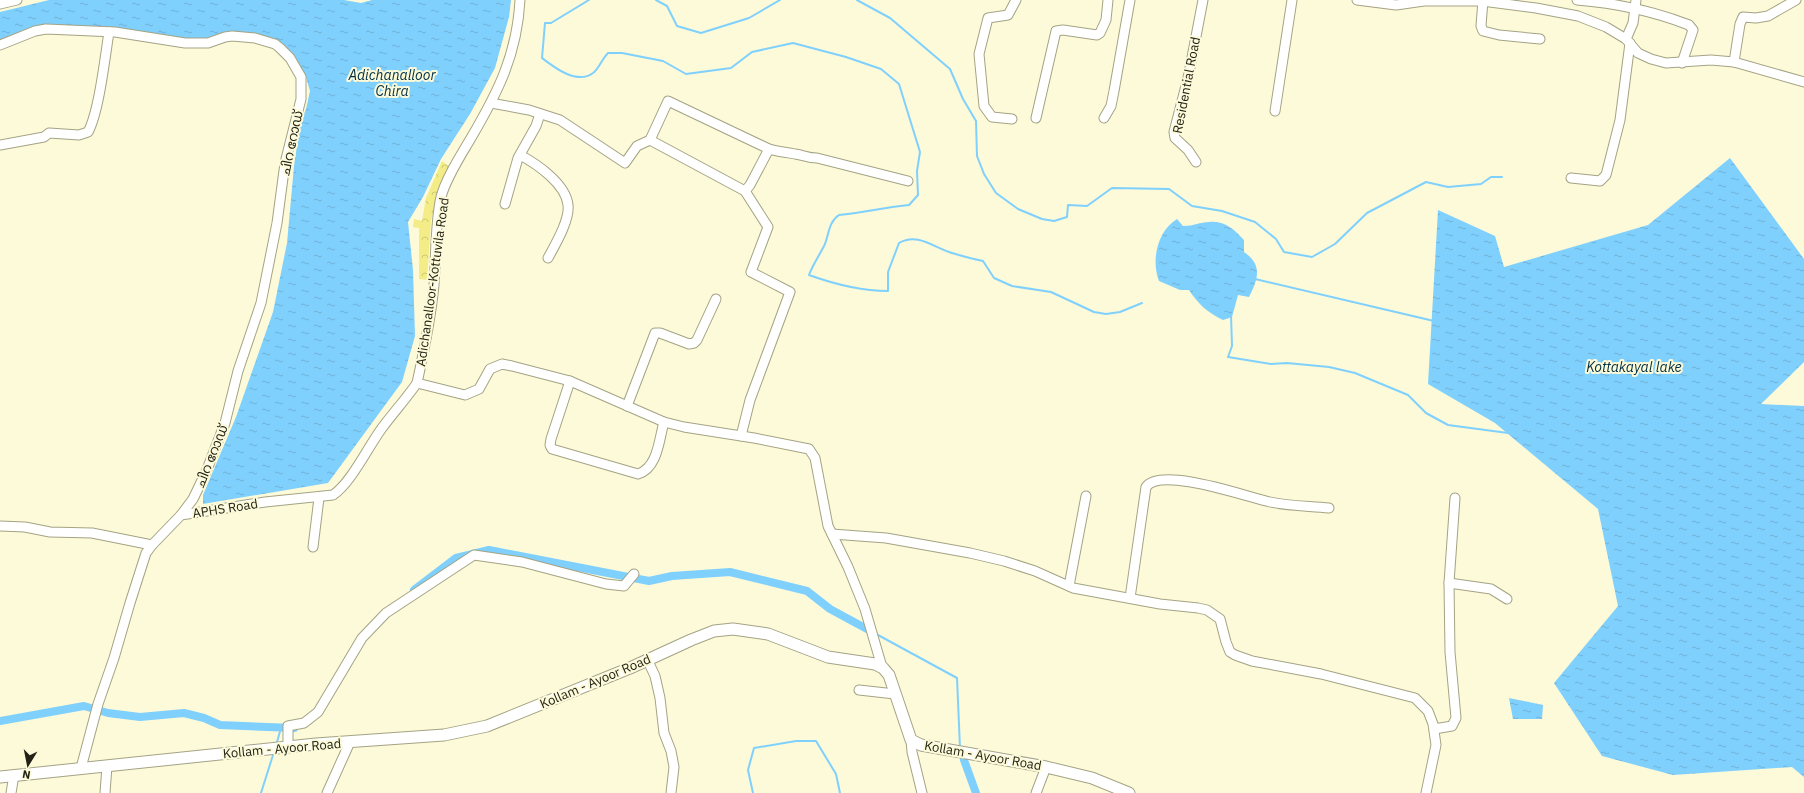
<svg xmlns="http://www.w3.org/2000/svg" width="1804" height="793" font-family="'IBM Plex Sans','Noto Sans Malayalam',sans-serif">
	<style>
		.park { fill: url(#park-crowns) }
		.water { fill: url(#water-ripples) }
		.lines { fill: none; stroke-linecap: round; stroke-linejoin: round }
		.stream { stroke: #80d0fd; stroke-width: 2 }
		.canal { stroke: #80d0fd; stroke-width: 8 }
		.minor-casing { stroke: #a4a384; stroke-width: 11 }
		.major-casing { stroke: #a4a384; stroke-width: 13 }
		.minor { stroke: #fff; stroke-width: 9 }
		.major { stroke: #fff; stroke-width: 11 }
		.labels { text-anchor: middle; stroke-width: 4; stroke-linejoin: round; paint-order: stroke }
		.street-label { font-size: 13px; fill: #222216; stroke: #fcfad9 }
		.water-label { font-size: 14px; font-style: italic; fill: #002f45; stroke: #fcfad9 }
	</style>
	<defs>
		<pattern id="park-crowns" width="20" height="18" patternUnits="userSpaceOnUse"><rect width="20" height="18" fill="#f3ec87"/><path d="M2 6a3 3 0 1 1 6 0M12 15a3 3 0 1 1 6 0" fill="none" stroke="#d0ca74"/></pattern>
		<pattern id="water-ripples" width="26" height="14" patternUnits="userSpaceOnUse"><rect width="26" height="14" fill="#80d0fd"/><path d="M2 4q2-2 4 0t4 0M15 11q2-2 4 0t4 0" fill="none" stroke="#6eb2d8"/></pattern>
	</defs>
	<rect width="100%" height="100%" fill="#fcfad9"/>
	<path class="park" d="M 442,161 L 450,167 L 438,193 L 431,221 L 427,280 L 419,279 L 419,228 L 413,227 L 414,219 L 422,221 L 426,198 Z"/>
	<g class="water">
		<path d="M 49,0 L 344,0 L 361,3 L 372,0 L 511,0 L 509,17 L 495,68 L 470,114 L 441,159 L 423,197 L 408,222 L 413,270 L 415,336 L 402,382 L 328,483 L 203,504 L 203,495 L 236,417 L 273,312 L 287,243 L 294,166 L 300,125 L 306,109 L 310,91 L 305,74 L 286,51 L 269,39 L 202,41 L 46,25 L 0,42 L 0,12 Z"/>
		<path d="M 1730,158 L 1804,259 L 1804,362 L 1761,404 L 1804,406 L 1804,777 L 1792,767 L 1673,775 L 1602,756 L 1554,683 L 1618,606 L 1598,509 L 1495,423 L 1428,384 L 1438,210 L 1495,236 L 1504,267 L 1648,225 Z"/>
		<path d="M 1177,219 L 1183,226 C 1194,226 1200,222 1209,222 C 1224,220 1234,229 1244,240 L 1244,252 C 1263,265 1258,279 1249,297 L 1238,295 L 1232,317 L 1223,320 C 1208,313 1198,304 1189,290 L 1180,290 L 1159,281 C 1151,261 1157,231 1177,219 Z"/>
		<path d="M 1509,698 L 1543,705 L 1542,719 L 1513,719 Z"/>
	</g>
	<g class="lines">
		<g class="stream">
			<path d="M 589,0 L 551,23 L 545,23 L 542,58 C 555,68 577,85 593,73 C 598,70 602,59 608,53 L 622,53 L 663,61 L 686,74 L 731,68 L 752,52 L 793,43 L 846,57 L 881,69 L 899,84 L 920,152 L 917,171 L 918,195 L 909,205 C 885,207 863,213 839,215 C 828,222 829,236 824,246 C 819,256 813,264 809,275 C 834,284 862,291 888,291 L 888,272 L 899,243 C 918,232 934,248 952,253 C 962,256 973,259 983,261 L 994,278 L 1012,286 L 1051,292 L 1094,312 L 1106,314 L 1120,312 L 1142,303"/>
			<path d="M 656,0 L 667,6 L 677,26 L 701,33 L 749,18 L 780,0"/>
			<path d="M 857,0 L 890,18 L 950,69 L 963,99 L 976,121 L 977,156 L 984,174 L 996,193 L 1018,209 L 1042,219 L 1054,221 L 1067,217 L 1068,205 L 1087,206 L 1112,188 L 1169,189 L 1192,206 L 1222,211 L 1255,222 L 1276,239 L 1284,252 L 1312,257 L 1335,244 L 1367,213 L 1426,182 L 1448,187 L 1481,184 L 1491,177 L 1502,177"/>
			<path d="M 1255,279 L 1434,321"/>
			<path d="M 1231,315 L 1232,346 L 1228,357 L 1271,364 L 1287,363 L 1329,367 L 1355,373 L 1408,395 L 1426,413 L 1448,425 L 1508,433"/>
			<path d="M 878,635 L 957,678 L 960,748"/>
			<path d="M 277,742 L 281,728"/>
			<path d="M 261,793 L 273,755"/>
			<path d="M 753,793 L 748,770 L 754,748 L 796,741 L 816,741 L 836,774 L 840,793"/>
		</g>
		<g class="canal">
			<path d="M 414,590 L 456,558 L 489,550 L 649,581 L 672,576 L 730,572 L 807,591 L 830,609 L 867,629"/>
			<path d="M 0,721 L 84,706 L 108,713 L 140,717 L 184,713 L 204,718 L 220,725 L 294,728"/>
			<path d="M 964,760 L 976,793"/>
		</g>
		<g class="minor-casing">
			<g id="minor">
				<path d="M 520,0 C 517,55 498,92 471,138 C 461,155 446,178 441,197 C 435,223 436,258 434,285 C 431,318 424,351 417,383 L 465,395 L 479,389 L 490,369 L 502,364 L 512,366 L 570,381 L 664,422 L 684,427 L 754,438 L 809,449 L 815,458 L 828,526 L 848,567 L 865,609 L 882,667"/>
				<path d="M 1357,0 L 1396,5 L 1424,1 L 1482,1 L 1536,8 L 1578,16 L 1606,27 L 1626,39 L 1638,53 L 1651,59 L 1666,63 L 1711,60 L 1734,62 L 1804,82"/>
				<path d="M 1483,0 L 1481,26 L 1483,31 L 1499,35 L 1540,39"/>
				<path d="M 1577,0 C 1615,3 1653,11 1689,25 L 1693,30 L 1682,63"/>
				<path d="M 0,4 L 17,0"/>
				<path d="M 1626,39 L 1633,23 L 1636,0"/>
				<path d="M 0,45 L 35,31 L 46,29 L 115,32 L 185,43 L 208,43 L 225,37 L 232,36 L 255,38 L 275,44 L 280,48 L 290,58 L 301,77 L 301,99 L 285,163 L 277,223 L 261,303 L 238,371 L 225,423 L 206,472 L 193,499 L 181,515"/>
				<path d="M 1734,62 L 1740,24 L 1743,17 L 1756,18 L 1768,16 L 1796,0"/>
				<path d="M 491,103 L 529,110 L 560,120 L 625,163 L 637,146 L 650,140 L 745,191 L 750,185 L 769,149 C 778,152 786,152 795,154 C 804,155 807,158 817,158 L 908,181"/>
				<path d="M 1275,111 L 1292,0"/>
				<path d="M 1036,118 L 1056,31 L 1063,30 L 1097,35 L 1100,33 L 1106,20 L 1108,0"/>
				<path d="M 1104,118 L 1111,106 L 1114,91 L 1130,0"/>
				<path d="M 1012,119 L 992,117 L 984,106 L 979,54 L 988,18 L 1008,15 L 1016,0"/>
				<path d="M 650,140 L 668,101 L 769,149"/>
				<path d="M 0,145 L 44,137 L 49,133 L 79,135 L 88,132 C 99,112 105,57 109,32"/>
				<path d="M 520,155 C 537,164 566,184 568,205 C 570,220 555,245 548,258"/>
				<path d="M 1196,162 L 1188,150 L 1175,138 L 1174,132 L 1188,78 L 1203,0"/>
				<path d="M 1571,178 L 1600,181 L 1606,175 L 1620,120 L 1630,43"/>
				<path d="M 505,204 L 518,158 L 536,126 L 540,114"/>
				<path d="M 570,381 L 551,439 L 550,445 L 552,449 L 638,474 C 658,468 659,439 664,422"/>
				<path d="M 627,406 L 655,333 L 660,333 L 689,344 L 694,343 L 697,340 L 716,299"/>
				<path d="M 741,436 L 750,400 L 790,292 L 751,272 L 768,227 L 745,191"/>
				<path d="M 0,526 L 25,527 L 50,532 L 92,533 L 152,545"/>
				<path d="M 832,534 L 886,538 L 970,553 L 1004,561 L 1035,571 L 1073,588 L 1160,604 L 1198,608 L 1207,610 L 1220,619 L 1226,642 L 1230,652 L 1235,655 L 1252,661 L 1321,674 L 1415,698 L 1428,711 L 1433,724 L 1436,745 L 1426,793"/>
				<path d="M 313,547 L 319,498"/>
				<path d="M 1449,583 L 1491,589 L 1507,599"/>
				<path d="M 1069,586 L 1086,496"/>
				<path d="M 1130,598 L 1146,487 C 1161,466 1247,497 1270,502 C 1289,506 1309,506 1329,508"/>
				<path d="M 647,659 L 655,676 L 660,698 L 664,733 L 671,751 L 674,767 L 671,793"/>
				<path d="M 859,690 L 895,694"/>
				<path d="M 1434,729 L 1452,726 L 1456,718 L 1450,652 L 1449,583 L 1455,498"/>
				<path d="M 911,740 L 912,752 L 922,793"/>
				<path d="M 288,747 L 288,726 L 304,723 L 318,712 L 362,638 L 386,613 L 474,555 L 522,562 L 606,584 L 624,586 L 634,574"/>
				<path d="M 81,768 L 98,704 L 114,658 L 130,603 L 146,553 L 152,545 L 181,515 L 265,502 L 333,495 C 351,483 368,447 382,428 C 393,413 406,399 417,383"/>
				<path d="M 11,793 L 14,775"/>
				<path d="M 105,793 L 107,766"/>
				<path d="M 327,793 L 350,742"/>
				<path d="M 1036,793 L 1046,767"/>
			</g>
		</g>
		<g class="major-casing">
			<path id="major" d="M 0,777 L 316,744 L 444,735 L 487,726 L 630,668 L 691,640 L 714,631 L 733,629 L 768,634 L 828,657 L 875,664 L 883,668 L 889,675 L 911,740 L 921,745 L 1046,767 L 1092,778 L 1129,793"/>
		</g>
		<use href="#minor" class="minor"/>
		<use href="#major" class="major"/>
	</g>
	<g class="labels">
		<g class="street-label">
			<text transform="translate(1186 85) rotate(-79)" y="5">Residential Road</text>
			<text transform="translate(291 143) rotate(-78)" y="5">ചിറ റോഡ്</text>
			<text transform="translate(432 282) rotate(-82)" y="5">Adichanalloor-Kottuvila Road</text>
			<text transform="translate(211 456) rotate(-68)" y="5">ചിറ റോഡ്</text>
			<text transform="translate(225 508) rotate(-9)" y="5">APHS Road</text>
			<text transform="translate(595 681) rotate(-23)" y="5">Kollam - Ayoor Road</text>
			<text transform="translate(282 748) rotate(-5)" y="5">Kollam - Ayoor Road</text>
			<text transform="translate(983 755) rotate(10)" y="5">Kollam - Ayoor Road</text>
		</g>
		<g class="water-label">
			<text x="392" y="80">Adichanalloor<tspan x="392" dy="16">Chira</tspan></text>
			<text x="1634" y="372">Kottakayal lake</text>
		</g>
	</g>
	<g transform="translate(28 765) rotate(190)" stroke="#fcfad9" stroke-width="3" paint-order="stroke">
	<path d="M0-3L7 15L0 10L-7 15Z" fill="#222216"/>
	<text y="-6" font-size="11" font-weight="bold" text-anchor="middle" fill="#222216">N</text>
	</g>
</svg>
